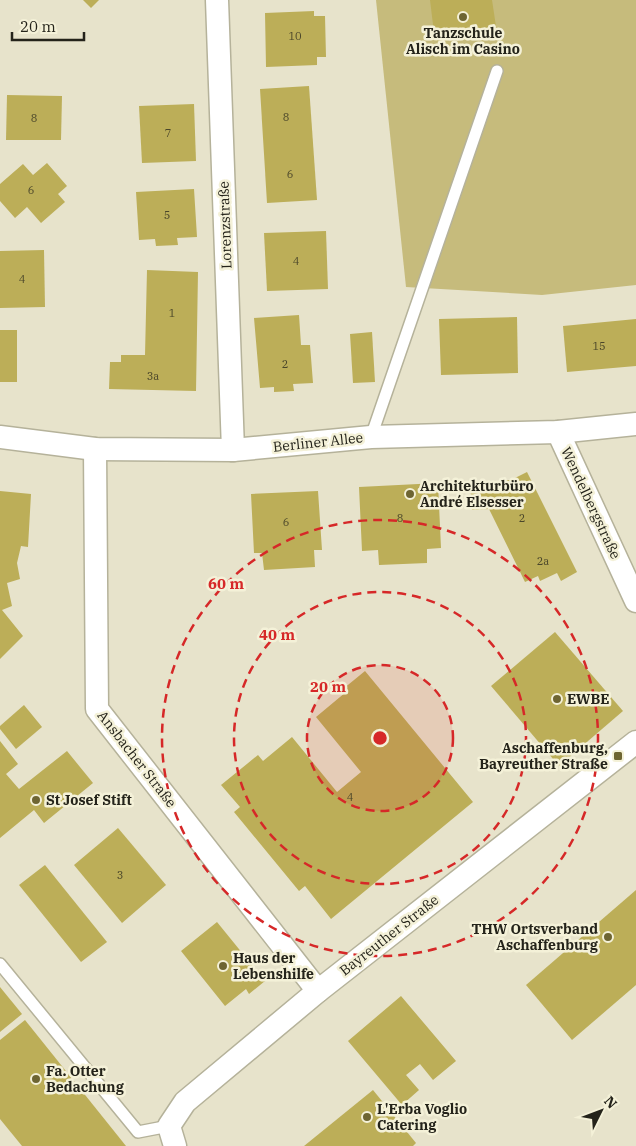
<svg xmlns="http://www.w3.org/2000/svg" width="636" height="1146" font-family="'IBM Plex Serif',serif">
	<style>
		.green { fill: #c6bb7c }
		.building { fill: #bcae58 }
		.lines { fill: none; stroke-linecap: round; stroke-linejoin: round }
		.lane-casing { stroke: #b5b29a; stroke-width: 14 }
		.street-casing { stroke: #b5b29a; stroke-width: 25 }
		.lane { stroke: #fff; stroke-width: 11 }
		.street { stroke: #fff; stroke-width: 22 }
		.ring { fill: none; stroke: #d62828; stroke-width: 2.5; stroke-dasharray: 9 6 }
		.poi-dot { fill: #6e6532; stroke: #f4f1d8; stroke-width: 2 }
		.labels { text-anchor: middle; stroke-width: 5; stroke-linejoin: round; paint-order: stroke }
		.number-label { font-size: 11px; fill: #4a462a }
		.poi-label { font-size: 14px; font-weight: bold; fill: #24231a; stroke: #f4f1d8; text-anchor: start }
		.street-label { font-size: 14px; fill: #24231a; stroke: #f4f1d8 }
		.centre { fill: #d62828; stroke: #f4f1d8; stroke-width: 2.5 }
		.ring-label { font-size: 15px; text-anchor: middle; font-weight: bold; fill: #d62828; stroke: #f4f1d8; stroke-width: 5; stroke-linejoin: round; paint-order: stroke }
	</style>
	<rect width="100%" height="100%" fill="#e7e3cb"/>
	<path class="green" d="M 376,0 L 636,0 L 636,285 L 542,295 L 406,287 Z"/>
	<g class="building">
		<path d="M 83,0 L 99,0 L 91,8 Z"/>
		<path d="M 430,0 L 492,0 L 497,33 L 435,41 Z"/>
		<path d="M 314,11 L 314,16 L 325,16 L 326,57 L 317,57 L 317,65 L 266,67 L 265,13 Z"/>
		<path d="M 309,86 L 317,200 L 267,203 L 260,89 Z"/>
		<path d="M 7,95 L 62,96 L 61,140 L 6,140 Z"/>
		<path d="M 194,104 L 196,161 L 142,163 L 139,106 Z"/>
		<path d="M 47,163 L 67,186 L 58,194 L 65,202 L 41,223 L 27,207 L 15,218 L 0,201 L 0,184 L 23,164 L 33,175 Z"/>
		<path d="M 194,189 L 197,237 L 177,238 L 178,245 L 156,246 L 155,239 L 139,240 L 136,192 Z"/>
		<path d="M 326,231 L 328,289 L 267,291 L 264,233 Z"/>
		<path d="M 44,250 L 45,307 L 0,308 L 0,251 Z"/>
		<path d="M 147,270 L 198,272 L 196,391 L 109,389 L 110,362 L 121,362 L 121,355 L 145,355 Z"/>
		<path d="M 299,315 L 301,345 L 310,345 L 313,383 L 293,384 L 294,391 L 274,392 L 274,387 L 260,388 L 254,318 Z"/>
		<path d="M 517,317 L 518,373 L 441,375 L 439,319 Z"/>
		<path d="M 636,319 L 636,366 L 567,372 L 563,326 Z"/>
		<rect x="0" y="330" width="17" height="52"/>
		<path d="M 372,332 L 375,382 L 353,383 L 350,334 Z"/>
		<path d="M 527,472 L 577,572 L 561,581 L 557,573 L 540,581 L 538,576 L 525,582 L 489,509 L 472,510 L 470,484 L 511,480 Z"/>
		<path d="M 438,483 L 441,548 L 427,549 L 427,563 L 379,565 L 378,550 L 362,551 L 359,487 Z"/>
		<path d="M 0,491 L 31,494 L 28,547 L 21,546 L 17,563 L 20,579 L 7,583 L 12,606 L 2,610 L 23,636 L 0,659 Z"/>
		<path d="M 318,491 L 322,550 L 314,550 L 315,567 L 264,570 L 262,553 L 254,553 L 251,494 Z"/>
		<path d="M 555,632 L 623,711 L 559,766 L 491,686 Z"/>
		<path d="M 365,671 L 473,802 L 331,919 L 305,886 L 299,891 L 234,812 L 240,807 L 221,785 L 258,755 L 263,761 L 292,737 L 337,792 L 361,772 L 316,717 L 346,692 L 343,689 Z"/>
		<path d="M 24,705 L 42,727 L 16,749 L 0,729 L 0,726 Z"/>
		<path d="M 0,741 L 18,764 L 6,774 L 19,789 L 67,751 L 93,783 L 44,823 L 34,810 L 0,838 Z"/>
		<path d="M 118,828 L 166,885 L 122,923 L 74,865 Z"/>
		<path d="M 45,865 L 107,942 L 81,962 L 19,885 Z"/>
		<path d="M 636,890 L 636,985 L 572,1040 L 526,985 Z"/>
		<path d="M 217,922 L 265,981 L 249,994 L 246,989 L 225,1006 L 181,951 Z"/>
		<path d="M 0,987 L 22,1014 L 0,1032 Z"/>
		<path d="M 401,996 L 456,1061 L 433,1080 L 420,1064 L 406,1075 L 419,1090 L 402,1105 L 348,1041 Z"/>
		<path d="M 25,1020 L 126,1146 L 22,1146 L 0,1119 L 0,1040 Z"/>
		<path d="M 373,1090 L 416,1143 L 413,1146 L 304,1146 Z"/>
	</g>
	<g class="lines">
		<g class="lane-casing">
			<g id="lane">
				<path d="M 371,437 L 497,71"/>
				<path d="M 0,964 L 138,1132 L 169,1126"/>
			</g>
		</g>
		<g class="street-casing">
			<g id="street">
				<path d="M 217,0 L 233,450"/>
				<path d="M 558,432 L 636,601"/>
				<path d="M 0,437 L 95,449 L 233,450 L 371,437 L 558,432 L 636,424"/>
				<path d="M 95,449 L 97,709 L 318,991"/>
				<path d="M 175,1146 L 169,1126 L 185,1102 L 318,991 L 636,742"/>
			</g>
		</g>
		<use href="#lane" class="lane"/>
		<use href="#street" class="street"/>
	</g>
	<circle cx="380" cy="738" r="73" fill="#d62828" fill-opacity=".12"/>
	<g class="ring">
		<circle cx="380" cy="738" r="73"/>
		<circle cx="380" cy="738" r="146"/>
		<circle cx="380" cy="738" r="218"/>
	</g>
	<g class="poi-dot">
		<circle cx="463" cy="17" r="5"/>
		<circle cx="410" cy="494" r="5"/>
		<circle cx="557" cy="699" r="5"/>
		<rect x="613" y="751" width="10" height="10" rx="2.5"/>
		<circle cx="36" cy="800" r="5"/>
		<circle cx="608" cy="937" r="5"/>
		<circle cx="223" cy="966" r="5"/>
		<circle cx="36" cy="1079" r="5"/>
		<circle cx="367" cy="1117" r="5"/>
	</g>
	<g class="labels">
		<g class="number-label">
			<text x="295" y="40">10</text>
			<text x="286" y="121">8</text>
			<text x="34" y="122">8</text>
			<text x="168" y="137">7</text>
			<text x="290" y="178">6</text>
			<text x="31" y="194">6</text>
			<text x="167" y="219">5</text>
			<text x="296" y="265">4</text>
			<text x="22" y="283">4</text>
			<text x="172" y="317">1</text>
			<text x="599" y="350">15</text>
			<text x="285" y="368">2</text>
			<text x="153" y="380">3a</text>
			<text x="400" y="522">8</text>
			<text x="522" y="522">2</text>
			<text x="286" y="526">6</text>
			<text x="543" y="565">2a</text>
			<text x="350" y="801">4</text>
			<text x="120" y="879">3</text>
		</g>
		<g class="poi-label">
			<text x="463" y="38" text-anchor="middle">Tanzschule<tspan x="463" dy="16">Alisch im Casino</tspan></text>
			<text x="420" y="491">Architekturbüro<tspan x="420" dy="16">André Elsesser</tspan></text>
			<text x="567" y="704">EWBE</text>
			<text x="608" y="753" text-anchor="end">Aschaffenburg,<tspan x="608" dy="16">Bayreuther Straße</tspan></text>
			<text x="46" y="805">St Josef Stift</text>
			<text x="598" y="934" text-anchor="end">THW Ortsverband<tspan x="598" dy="16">Aschaffenburg</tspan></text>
			<text x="233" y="963">Haus der<tspan x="233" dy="16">Lebenshilfe</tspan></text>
			<text x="46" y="1076">Fa. Otter<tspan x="46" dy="16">Bedachung</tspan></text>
			<text x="377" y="1114">L'Erba Voglio<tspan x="377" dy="16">Catering</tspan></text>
		</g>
		<g class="street-label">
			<text transform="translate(225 225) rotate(-92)" y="5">Lorenzstraße</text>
			<text transform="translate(318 442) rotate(-6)" y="5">Berliner Allee</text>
			<text transform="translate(591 503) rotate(65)" y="5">Wendelbergstraße</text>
			<text transform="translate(137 759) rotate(52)" y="5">Ansbacher Straße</text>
			<text transform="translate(389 935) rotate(-38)" y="5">Bayreuther Straße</text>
		</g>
	</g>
	<circle cx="380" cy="738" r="8" class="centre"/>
	<g class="ring-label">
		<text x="226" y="589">60 m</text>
		<text x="277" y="640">40 m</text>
		<text x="328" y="692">20 m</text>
	</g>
	<g transform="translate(601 1111) rotate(48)" stroke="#f4f1d8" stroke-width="4" paint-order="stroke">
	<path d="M0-4L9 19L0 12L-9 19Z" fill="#24231a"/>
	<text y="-8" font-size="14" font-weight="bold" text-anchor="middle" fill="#24231a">N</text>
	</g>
	<path d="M12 32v8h72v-8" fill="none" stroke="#24231a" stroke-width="2.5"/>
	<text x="20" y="32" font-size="15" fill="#24231a" stroke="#f4f1d8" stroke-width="4" paint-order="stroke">20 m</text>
</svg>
